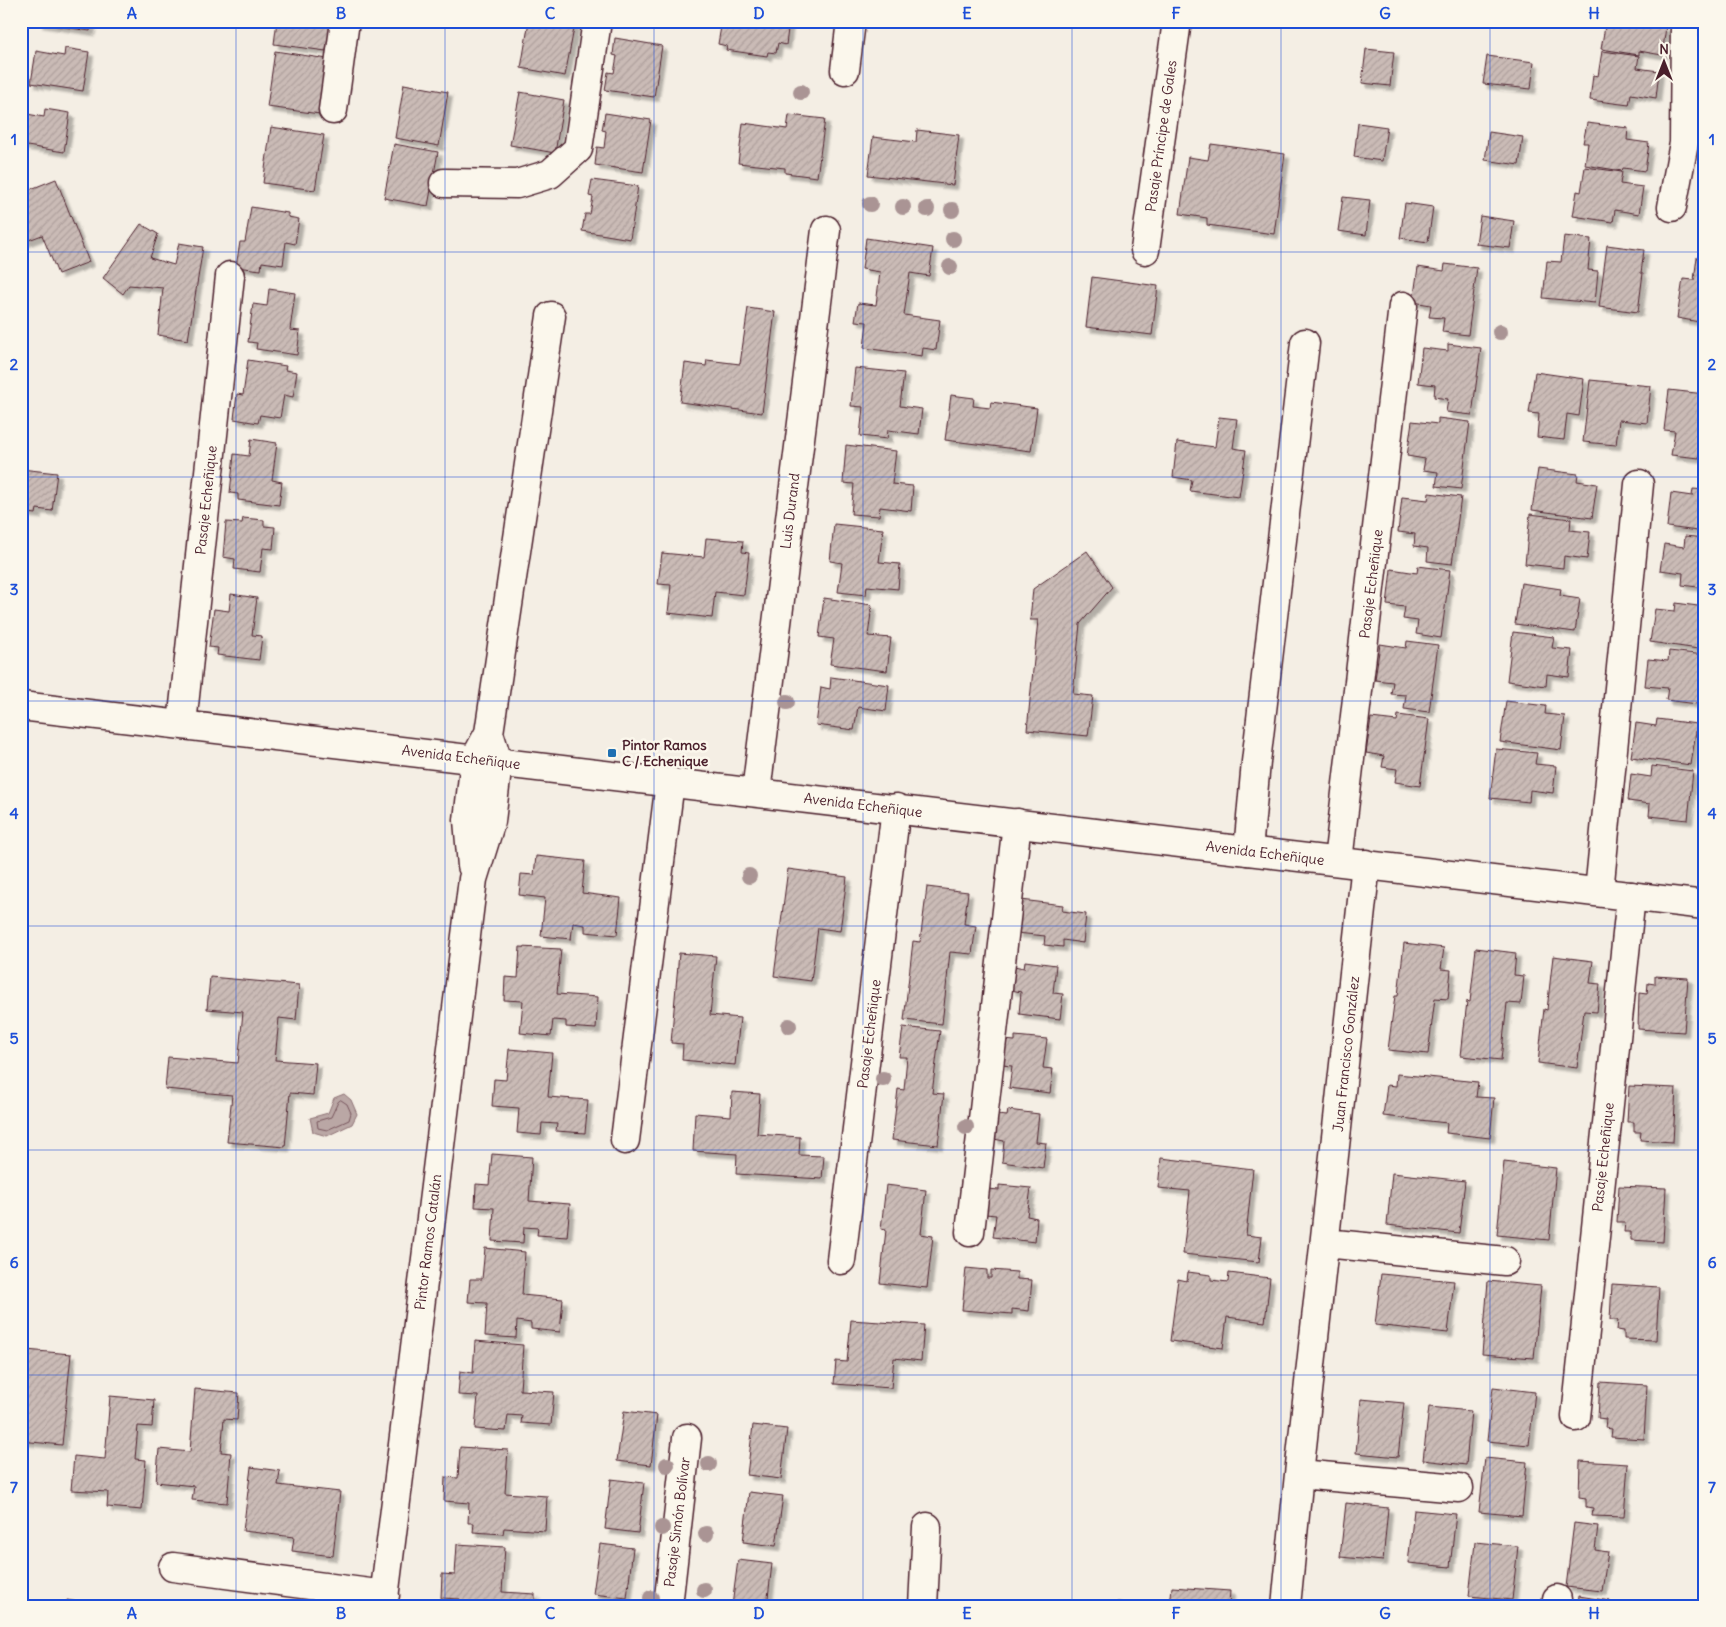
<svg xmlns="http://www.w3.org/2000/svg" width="1726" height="1627" viewBox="0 0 1726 1627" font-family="Delius,sans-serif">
  <defs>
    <pattern id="building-hatch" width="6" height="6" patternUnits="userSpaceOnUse" patternTransform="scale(1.25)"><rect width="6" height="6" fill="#cabbb6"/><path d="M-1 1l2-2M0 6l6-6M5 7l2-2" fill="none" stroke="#afa09d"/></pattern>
    <filter id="shadow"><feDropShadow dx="4.5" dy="4.5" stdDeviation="1" flood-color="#0004"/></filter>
  </defs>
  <rect width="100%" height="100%" fill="#f4eee4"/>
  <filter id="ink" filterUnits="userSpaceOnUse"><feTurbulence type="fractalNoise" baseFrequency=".02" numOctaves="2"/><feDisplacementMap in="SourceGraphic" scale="10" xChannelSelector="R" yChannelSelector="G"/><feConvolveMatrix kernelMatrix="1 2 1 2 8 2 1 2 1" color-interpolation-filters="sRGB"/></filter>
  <g filter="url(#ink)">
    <!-- water -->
    <path fill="#baa7a5" stroke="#8d7174" d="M344 1094 351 1100 357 1114 352 1124 327 1136 313 1132 310 1118 328 1113 334 1098Z"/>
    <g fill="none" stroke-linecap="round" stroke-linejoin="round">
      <!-- shore -->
      <path stroke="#77555c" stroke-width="1" d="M341 1100 347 1104 351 1113 349 1120 327 1130 318 1128 317 1121 331 1117 338 1102Z"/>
    </g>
    <!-- building -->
    <path fill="url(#building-hatch)" stroke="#4a1f2b" filter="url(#shadow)" d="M39 21H92L90 31 38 23Z
      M277 21H331L326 51 274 44Z
      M529 21H566L575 23 565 76 521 68Z
      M722 21H789L786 45 778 43 776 53 768 52 767 56 726 50 727 46 718 44Z
      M1601 21H1644L1643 24 1666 27 1662 55 1639 51V55L1601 49 1605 27H1600Z
      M615 38 662 46 654 97 605 90 608 72 614 73 617 56 613 55Z
      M65 48 89 52 83 91 31 83 36 51 64 56Z
      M1366 49 1394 52 1390 86 1362 83Z
      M275 51 328 59 320 114 267 107Z
      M1602 51 1639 56 1637 68 1659 71 1656 98 1631 94 1629 105 1590 100 1593 75 1598 76Z
      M1487 56 1534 62 1531 89 1483 84Z
      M404 84 448 92 439 146 395 138Z
      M520 92 564 100 555 153 510 145Z
      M45 109 70 113 64 152 21 145V113L44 117Z
      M605 113 651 120 643 172 595 165 597 147 604 148 606 131 602 130Z
      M789 115 825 119 817 177 785 173V168L738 163 743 123 787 129Z
      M1358 123 1387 127 1382 161 1354 157Z
      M1587 123 1628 128 1627 140 1649 143 1645 171 1623 168 1622 171 1585 165 1588 143H1583Z
      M271 127 324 135 315 190 263 183Z
      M917 130 959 135 953 185 868 175 873 137 916 142Z
      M1489 132 1523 137 1519 165 1485 160Z
      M394 144 438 152 428 206 384 198Z
      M1211 144 1285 154 1274 234 1207 225V218L1180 214 1188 157 1208 160Z
      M1585 167 1622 172 1620 184 1643 187 1639 214 1615 210 1613 222 1573 216 1577 191 1581 192Z
      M56 179 89 262 58 274 42 235 21 243V193Z
      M592 180 638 186 630 239 582 231 585 214H590L593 197 589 196Z
      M1343 197 1370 200 1366 235 1338 231Z
      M1405 203 1433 207 1428 242 1400 238Z
      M251 207 288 213V217L299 219 295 244 286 242 283 265 262 262 261 270 236 267 240 242H245Z
      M1480 216 1514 221 1510 248 1476 244Z
      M141 224 158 234 150 258 174 265 179 243 203 247 188 340 158 335 163 288 129 285 123 294 103 278Z
      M1564 236 1591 239 1588 270 1598 271 1595 303 1543 298 1547 261 1561 262Z
      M866 238 933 248 929 276 910 273 904 315 940 320 936 350 923 348 922 356 864 348 867 322 855 321 858 303 876 305 880 272 862 269Z
      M1607 245 1644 250 1641 273H1643L1638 312 1599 307Z
      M1697 257 1705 258V323L1677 318 1683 279 1694 280Z
      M1445 264 1477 268 1468 335 1442 332 1444 318 1429 317 1431 305 1413 302 1418 267 1444 271Z
      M1092 277 1158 286 1152 335 1086 327Z
      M269 289 295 293 290 330 300 331 297 355 256 349 257 343 248 342 253 304 267 306Z
      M748 308 775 312 762 413 680 402 685 363 706 366 707 360 740 364Z
      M1448 344 1481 348 1472 415 1446 412 1448 399 1434 397 1435 385 1418 383 1422 348 1448 351Z
      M248 360 286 366 285 370 297 372 293 397 284 395 280 418 260 415 258 423 234 419 237 394 243 395Z
      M855 368 904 373 900 406 922 409 919 434 888 430 887 439 860 436 863 407 851 406Z
      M1535 372 1584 379 1579 416 1567 414 1564 440 1537 437 1539 414 1529 413Z
      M1590 380 1651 386 1647 423 1619 420 1616 445 1583 442Z
      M1669 390 1705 394V432H1702L1699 458 1671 455 1675 431 1664 430Z
      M951 395 974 398 973 406 990 408 991 402 1037 408 1031 451 945 440Z
      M1219 417 1237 419 1233 448 1246 450 1239 497 1190 491 1192 480 1173 477 1177 442 1215 447Z
      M1438 418 1470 422 1461 489 1436 486 1438 472 1423 470 1425 459 1407 456 1412 421 1438 424Z
      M251 439 277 443 272 480 282 482 279 505 238 500V494L230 493 234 454 249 456Z
      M846 445 896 451 892 484 913 486 911 511 880 507 879 516 851 514 854 484 843 483Z
      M21 469 57 473 52 511 37 509 36 514 21 512Z
      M1538 469 1578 474 1577 481 1597 484 1592 518 1532 510Z
      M1693 489 1705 490V532L1667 527 1671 493 1692 496Z
      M1429 493 1461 497 1452 564 1427 561 1428 548 1414 546 1415 534 1398 532 1402 497 1428 500Z
      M1530 514 1571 519 1570 530 1590 532 1587 559 1564 556 1563 568 1525 564Z
      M243 518 264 520V526L275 527 273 549 263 548 260 572 234 569 235 559 223 557 226 522 242 523Z
      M834 524 883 529 879 562 900 564 898 589 867 586 866 595 838 592 842 563 830 561Z
      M1685 536 1705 538V588L1682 585 1683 573 1660 570 1664 544 1684 547Z
      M706 538 743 541 742 552 749 553 744 595 715 592 712 618 668 613 671 585 658 584 662 553 704 557Z
      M1087 551 1112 587 1080 624 1073 694 1093 696 1088 736 1027 730 1038 620H1030L1033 589Z
      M1418 566 1450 570 1441 638 1416 634 1418 621 1403 619 1405 607 1387 605 1391 569 1417 573Z
      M1521 583 1561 589 1560 596 1580 599 1575 632 1515 624Z
      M231 594 257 598 252 635 262 636 259 660 217 655 218 648 209 647 214 609 229 611Z
      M824 598 872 605 868 636 891 638 887 671 830 664 834 639 819 637Z
      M1676 603 1705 607V650L1650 642 1655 609 1675 611Z
      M1513 632 1554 637 1552 648 1572 650 1569 677 1547 674 1546 686 1507 681Z
      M1407 641 1438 645 1429 712 1404 709 1406 695 1391 694 1393 682 1375 680 1380 644 1406 648Z
      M1669 651 1705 655V705L1666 700 1668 688 1645 686 1648 659 1668 661Z
      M831 677 889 685 886 711 858 707 854 730 816 725 821 687 830 689Z
      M1506 701 1546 706 1545 714 1565 716 1561 750 1500 742Z
      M1398 715 1429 719 1420 786 1395 782 1397 769 1382 767 1384 756 1366 753 1371 718 1397 721Z
      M1657 719 1697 724 1691 765 1631 757 1636 723 1656 726Z
      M1496 749 1537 753 1535 764 1556 766 1553 793 1530 790 1529 802 1490 798Z
      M1652 766 1693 771 1688 820 1649 816 1650 804 1628 801 1631 774 1651 777Z
      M536 856 585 861 582 893 621 898 617 935 585 932V925L573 923 571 939 541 936 545 898 519 895 521 874 534 875Z
      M788 869 847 877 840 931 818 928 811 981 774 976Z
      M927 887 968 892 964 924 976 926 972 954 950 952 942 1024 904 1020 913 941 920 942Z
      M1021 900 1063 905 1062 911 1086 914 1083 943 1063 940V947L1044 945 1045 936 1017 933Z
      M1404 943 1444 948 1441 969 1451 970 1448 999 1435 998 1428 1054 1388 1050 1395 996H1398Z
      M520 947 561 949 557 994 598 997 596 1029 566 1027V1021L553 1020 551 1036 520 1033 523 1001 504 1000 505 977 518 978Z
      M1476 948 1516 953 1514 975 1524 976 1521 1004 1507 1003 1501 1060 1461 1056 1467 1001 1470 1002Z
      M679 953 716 956 710 1015 740 1018 735 1065 682 1060 683 1044 671 1043Z
      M1553 956 1593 961 1590 983 1600 984 1597 1012 1584 1011 1577 1068 1538 1063 1544 1009 1547 1010Z
      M1025 961 1056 965 1053 993 1063 994 1060 1019 1019 1014 1021 992 1011 990 1014 966 1024 968Z
      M1655 976 1688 978 1684 1032 1638 1029 1639 993 1647 994 1648 983 1655 984Z
      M210 977 299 985 296 1020 279 1018 275 1060 316 1063 313 1095 290 1093 285 1147 227 1142 232 1095 165 1089 168 1057 238 1063 243 1012 207 1009Z
      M903 1027 940 1031 932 1093 944 1094 938 1145 892 1140 898 1089 904 1090 907 1057H899Z
      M1015 1036 1047 1039 1043 1068 1053 1069 1050 1093 1009 1088 1012 1066 1001 1065 1004 1040 1015 1041Z
      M509 1049 552 1053 548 1097 588 1100 585 1133 556 1131 557 1124 542 1123 541 1135 517 1133 519 1108 492 1106 494 1079 506 1080Z
      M1397 1074 1478 1082 1476 1097 1494 1098 1490 1138 1446 1133 1447 1123 1383 1116 1387 1085 1396 1086Z
      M1629 1086 1676 1088 1673 1142 1640 1140 1641 1132H1634V1122H1627Z
      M732 1092 760 1094 757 1134 800 1137 799 1155 824 1156 822 1179 736 1174 737 1154 693 1151 695 1113 731 1116Z
      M1008 1110 1039 1114 1036 1142 1046 1143 1043 1168 1002 1162 1004 1141 994 1139 997 1115 1007 1116Z
      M492 1154 532 1157 529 1201 570 1204 567 1237 537 1235 538 1228 524 1227 523 1243 492 1241 494 1208 475 1207 476 1184 489 1185Z
      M1161 1158 1253 1169 1246 1235 1262 1237 1259 1262 1183 1254 1190 1191 1158 1188Z
      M1504 1162 1556 1168 1549 1240 1497 1235Z
      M1392 1173 1465 1181 1459 1233 1387 1225Z
      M886 1185 926 1190 921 1234 933 1236 927 1288 880 1283 886 1230 881 1229Z
      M999 1185 1031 1188 1027 1216 1037 1218 1035 1242 993 1237 996 1215 985 1214 988 1189 999 1190Z
      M1619 1186 1666 1188 1663 1242 1631 1240V1232H1624L1625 1222H1617Z
      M485 1248 525 1252 522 1295 563 1299 560 1332 531 1329V1323L517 1321 516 1338 485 1336 487 1303 468 1302 470 1279H482Z
      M966 1268 987 1270V1278H991V1270L1017 1272V1279L1032 1280 1029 1311 1012 1309V1314L962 1310Z
      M1188 1272 1211 1275V1280L1228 1282 1229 1273 1270 1278 1265 1322 1227 1317 1223 1348 1170 1341 1178 1279 1187 1281Z
      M1381 1274 1454 1281 1448 1333 1375 1325Z
      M1488 1281 1541 1286 1534 1358 1482 1354Z
      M1612 1284 1659 1287 1656 1340 1624 1339V1331L1617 1330 1618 1320H1610Z
      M851 1320 924 1325 921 1361 894 1358 891 1388 834 1384 836 1361 847 1362Z
      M475 1341 523 1345 520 1390 554 1392 551 1425 521 1423 522 1416 508 1415 506 1431 475 1429 478 1396 458 1395 460 1371 473 1373Z
      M26 1350 71 1354 62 1445 21 1441V1369H24Z
      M1600 1382 1647 1385 1644 1439 1611 1437 1612 1429 1605 1428 1606 1419 1598 1418Z
      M1493 1387 1535 1392 1529 1445 1487 1441Z
      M195 1389 239 1393 237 1420 224 1419 221 1452 231 1453 227 1503 192 1500 194 1486 156 1482 159 1449 190 1452Z
      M110 1396 154 1400 152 1427 138 1426 135 1459 146 1460 142 1510 107 1507 108 1492 71 1490 74 1456 105 1459Z
      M1361 1399 1404 1403 1398 1457 1356 1453Z
      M1429 1407 1471 1411 1466 1465 1423 1460Z
      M624 1411 657 1415 651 1465 617 1461Z
      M753 1425 787 1429 781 1479 747 1475Z
      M460 1447 508 1450 505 1493 547 1496 545 1531 504 1528 503 1534 473 1532 474 1523H468L469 1503 444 1501 445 1477 458 1478Z
      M1485 1458 1527 1462 1522 1516 1479 1512Z
      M1580 1461 1628 1464 1624 1517 1592 1516 1593 1508 1586 1507V1498L1579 1497Z
      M251 1467 280 1471 278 1485 340 1492 333 1556 292 1551 294 1537 243 1531Z
      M611 1479 644 1483 638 1533 605 1529Z
      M749 1492 783 1496 776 1546 743 1542Z
      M1346 1503 1388 1508 1383 1561 1340 1557Z
      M1414 1510 1456 1514 1450 1567 1408 1563Z
      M1574 1523 1598 1526 1595 1550 1608 1552 1602 1591 1566 1587Z
      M1475 1542 1518 1546 1512 1600 1469 1596Z
      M457 1544 505 1547 502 1592 535 1594V1606H459L460 1599 441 1598 442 1574 455 1575Z
      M600 1544 633 1548 627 1598 593 1594Z
      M738 1560 772 1564 767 1606H732Z
      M1172 1587 1230 1591 1229 1606H1170Z
      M1579 1596 1610 1601V1606H1578Z
      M67 1600 99 1606H66Z
      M1117 1602 1159 1606H1116Z"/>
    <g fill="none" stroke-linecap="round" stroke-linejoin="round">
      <!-- minor casing -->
      <g stroke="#4a1f2b" stroke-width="31">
        <path id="minor" d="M845 70 851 21
          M333 110 345 21
          M444 183 517 184 550 174 578 149 597 21
          M1672 207 1684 143 1685 21
          M1145 250 1177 21
          M182 724 230 276
          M756 792 826 230
          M1248 851 1256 762 1305 343
          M1338 861 1403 306
          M472 866 468 820 475 759 489 733 551 316
          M1599 892 1639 484
          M625 1140 670 782
          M970 1232 1017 823
          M1325 1243 1505 1261
          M841 1260 896 808
          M1576 1417 1631 896
          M1299 1474 1459 1488
          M173 1567 385 1595
          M383 1606 473 879 491 821 498 762 489 733
          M668 1606 687 1438
          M923 1606 927 1527
          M1286 1606 1299 1474 1366 864
          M1556 1606 1557 1599"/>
      </g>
      <!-- tertiary casing -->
      <g stroke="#4a1f2b" stroke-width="31">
        <path id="tertiary" d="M21 706 1705 905"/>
      </g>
      <!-- minor -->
      <use href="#minor" stroke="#fbf7ec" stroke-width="28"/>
      <!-- tertiary -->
      <use href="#tertiary" stroke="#fbf7ec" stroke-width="28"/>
    </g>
    <!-- trees -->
    <g fill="#aa9494">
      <circle cx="801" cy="92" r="8"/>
      <circle cx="870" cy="204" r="8"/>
      <circle cx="903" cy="207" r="8"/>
      <circle cx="927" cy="209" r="8"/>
      <circle cx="952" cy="210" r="8"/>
      <circle cx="953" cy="239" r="8"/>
      <circle cx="950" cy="267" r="8"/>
      <circle cx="1500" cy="332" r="8"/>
      <circle cx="787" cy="702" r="8"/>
      <circle cx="749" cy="876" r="8"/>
      <circle cx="789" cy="1026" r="8"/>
      <circle cx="883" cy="1079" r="8"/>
      <circle cx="966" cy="1127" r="8"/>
      <circle cx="709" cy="1464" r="8"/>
      <circle cx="667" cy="1465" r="8"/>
      <circle cx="662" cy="1528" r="8"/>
      <circle cx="706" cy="1534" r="8"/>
      <circle cx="704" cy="1590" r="8"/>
      <circle cx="651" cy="1598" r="8"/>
    </g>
  </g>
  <!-- grid -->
  <path fill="none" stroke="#1d4ed8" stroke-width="1" stroke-opacity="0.55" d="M236 21V1606M445 21V1606M654 21V1606M863 21V1606M1072 21V1606M1281 21V1606M1490 21V1606M21 252H1705M21 477H1705M21 701H1705M21 926H1705M21 1150H1705M21 1375H1705"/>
  <!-- markers -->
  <rect fill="#1f6fb2" stroke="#fbf7ec" stroke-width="2" x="607" y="748" width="10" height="10" rx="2.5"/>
  <g text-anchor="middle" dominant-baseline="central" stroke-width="5" stroke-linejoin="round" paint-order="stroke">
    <!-- street labels -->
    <g font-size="14" fill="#4a1f2b" stroke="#fbf7ec">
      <text transform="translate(1161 136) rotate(-82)">Pasaje Príncipe de Gales</text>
      <text transform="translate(206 500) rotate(-84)">Pasaje Echeñique</text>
      <text transform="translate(790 511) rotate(-83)">Luis Durand</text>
      <text transform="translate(1371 584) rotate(-83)">Pasaje Echeñique</text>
      <text transform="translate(461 757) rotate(7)">Avenida Echeñique</text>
      <text transform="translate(863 805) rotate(7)">Avenida Echeñique</text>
      <text transform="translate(1265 853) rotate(7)">Avenida Echeñique</text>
      <text transform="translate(869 1034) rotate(-83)">Pasaje Echeñique</text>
      <text transform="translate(1346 1054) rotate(-84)">Juan Francisco González</text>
      <text transform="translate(1603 1157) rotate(-84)">Pasaje Echeñique</text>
      <text transform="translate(428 1242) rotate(-83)">Pintor Ramos Catalán</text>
      <text transform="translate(677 1522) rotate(-83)">Pasaje Simón Bolívar</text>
    </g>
    <!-- poi labels -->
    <g font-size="14" font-weight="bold" fill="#4a1f2b" stroke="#fbf7ec" text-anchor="start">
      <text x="622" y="745">Pintor Ramos<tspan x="622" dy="16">C / Echenique</tspan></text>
    </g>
  </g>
  <!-- margin -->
  <rect width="1726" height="1627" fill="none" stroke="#fbf7ec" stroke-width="55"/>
  <!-- north arrow -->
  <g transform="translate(1664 62)" stroke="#fbf7ec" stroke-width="4" paint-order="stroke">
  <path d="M0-4L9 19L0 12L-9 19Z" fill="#4a1f2b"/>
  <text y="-8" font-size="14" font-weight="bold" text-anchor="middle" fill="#4a1f2b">N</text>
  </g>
  <rect x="28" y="28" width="1670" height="1572" fill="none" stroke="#1d4ed8" stroke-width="2"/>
  <g font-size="16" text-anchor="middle" font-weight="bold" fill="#1d4ed8">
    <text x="132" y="19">A</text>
    <text x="341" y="19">B</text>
    <text x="550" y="19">C</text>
    <text x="759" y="19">D</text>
    <text x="967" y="19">E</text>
    <text x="1176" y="19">F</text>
    <text x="1385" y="19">G</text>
    <text x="1594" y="19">H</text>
    <text x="14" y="145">1</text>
    <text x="1712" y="145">1</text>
    <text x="14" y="370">2</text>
    <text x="1712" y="370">2</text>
    <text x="14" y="595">3</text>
    <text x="1712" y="595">3</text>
    <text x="14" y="819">4</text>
    <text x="1712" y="819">4</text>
    <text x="14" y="1044">5</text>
    <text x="1712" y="1044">5</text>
    <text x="14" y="1268">6</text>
    <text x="1712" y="1268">6</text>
    <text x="14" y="1493">7</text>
    <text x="1712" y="1493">7</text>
    <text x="132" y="1619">A</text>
    <text x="341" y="1619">B</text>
    <text x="550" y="1619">C</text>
    <text x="759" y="1619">D</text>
    <text x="967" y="1619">E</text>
    <text x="1176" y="1619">F</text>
    <text x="1385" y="1619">G</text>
    <text x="1594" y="1619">H</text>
  </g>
</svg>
